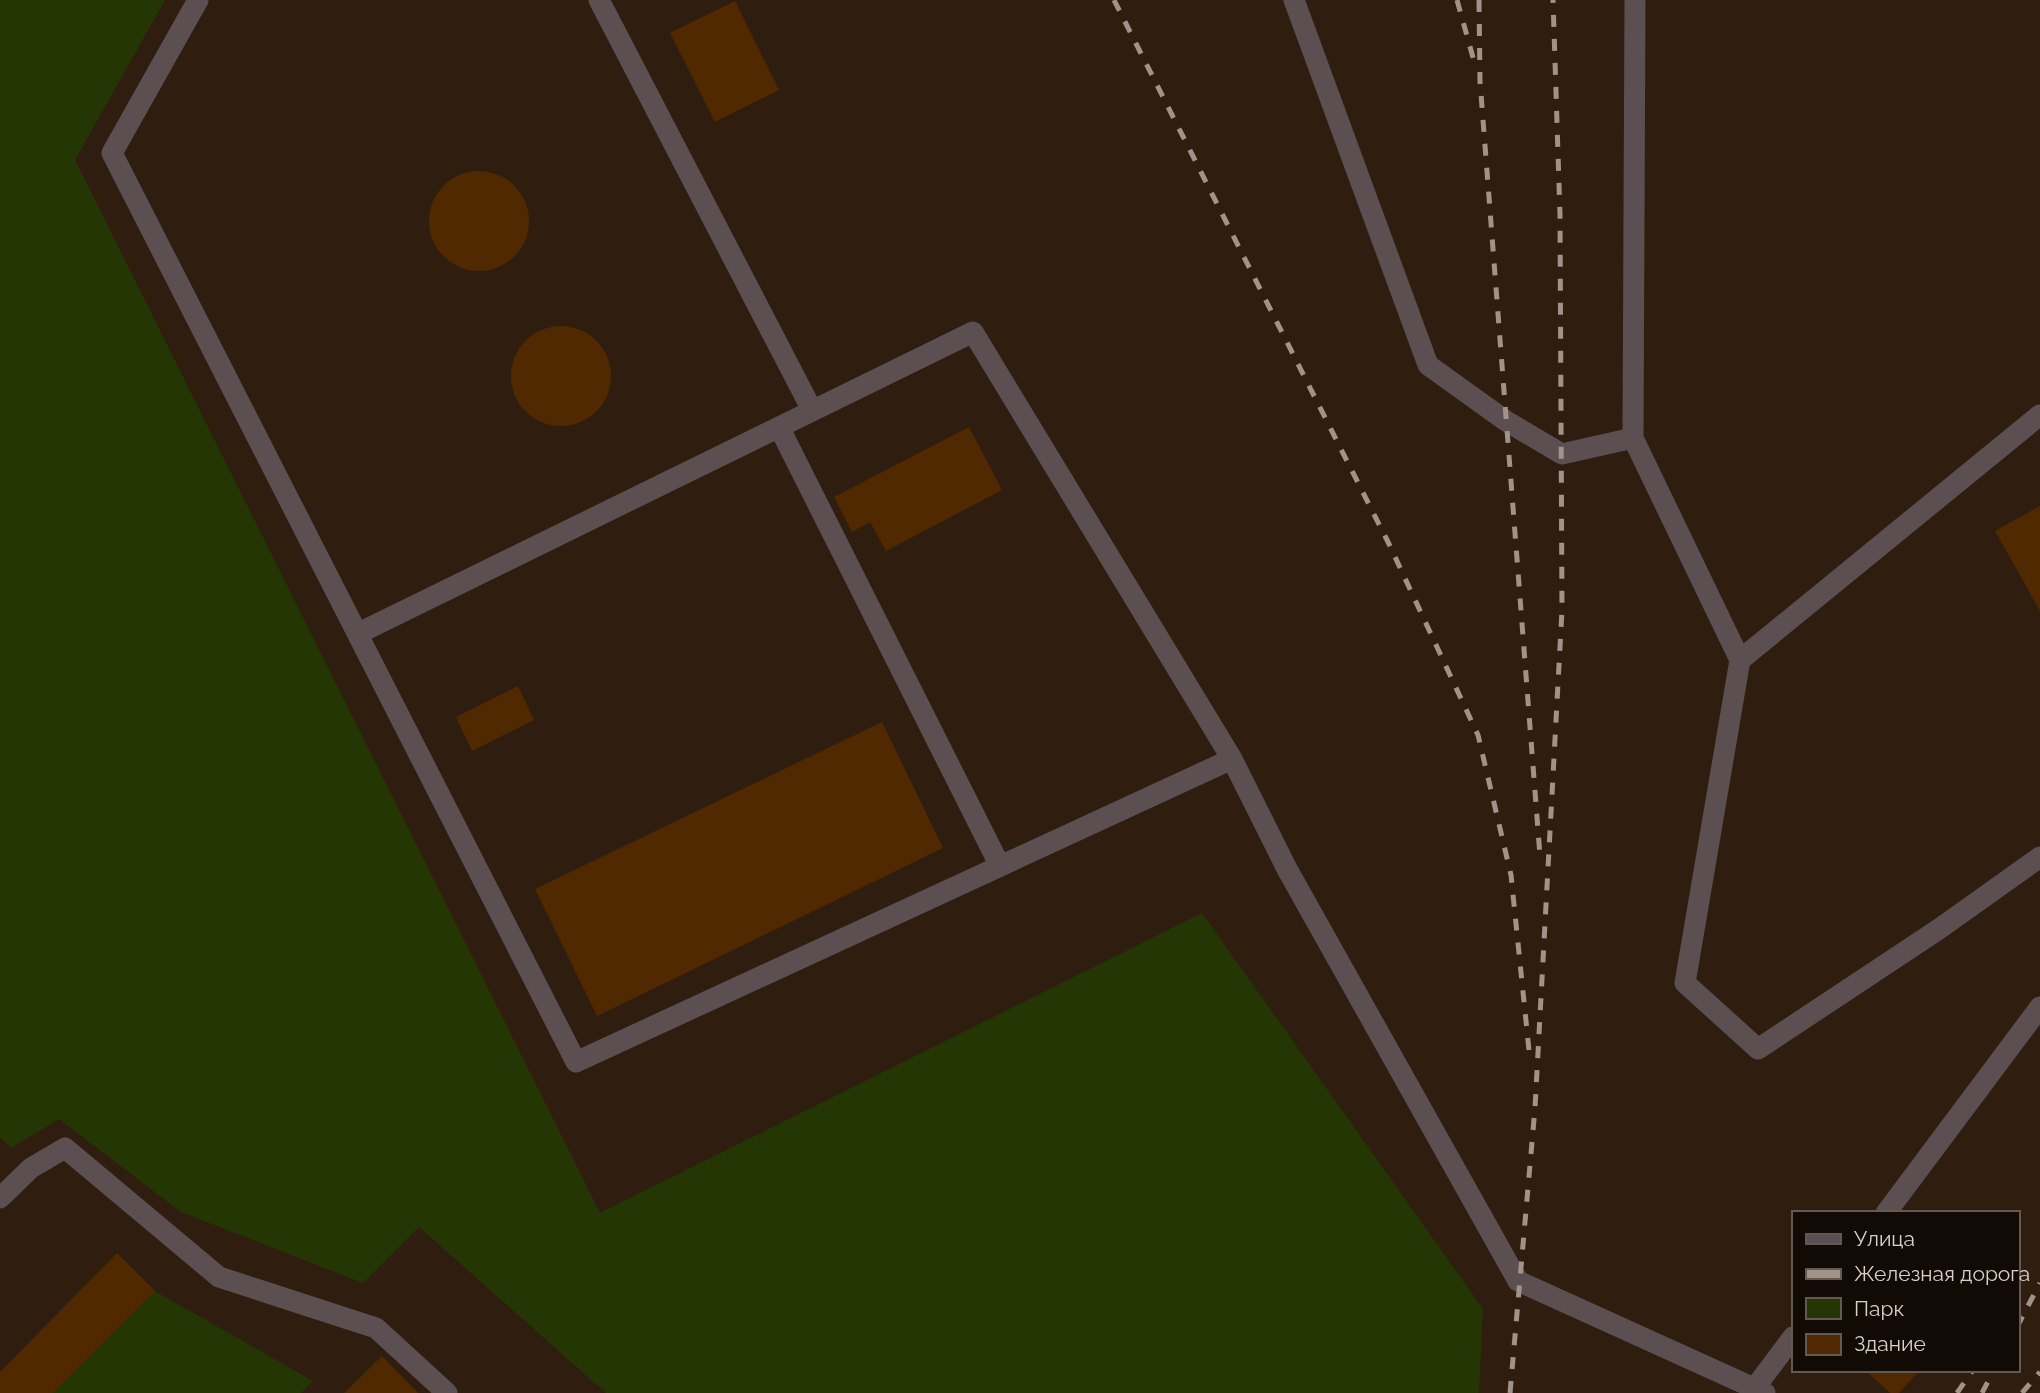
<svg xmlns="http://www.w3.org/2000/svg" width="2040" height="1393" viewBox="0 0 2040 1393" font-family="Raleway,sans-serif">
  <rect width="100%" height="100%" fill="#2f1e0f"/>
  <!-- green -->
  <path fill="#243604" d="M0 0H165L75 160 600 1213 1202 913 1483 1309 1479 1393H606L419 1227 363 1283 181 1212 59 1119 11 1148 0 1137Z
    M155 1291 313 1381 301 1393H53Z"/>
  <!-- building -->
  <path fill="#512900" d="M735 1 779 90 715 122 670 33Z
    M429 221a50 50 0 1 1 100 0a50 50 0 1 1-100 0Z
    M511 376a50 50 0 1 1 100 0a50 50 0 1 1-100 0Z
    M969 427 1002 490 886 551 870 522 852 532 834 497Z
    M2040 506V611L1995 531Z
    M518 686 534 720 472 751 456 717Z
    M882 722 943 848 597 1016 535 889Z
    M117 1253 155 1291 53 1393H0V1372Z
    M382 1356 418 1393H344Z
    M1865 1370H1920L1899 1393H1890Z"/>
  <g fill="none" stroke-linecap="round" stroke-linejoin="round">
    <!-- minor -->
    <path stroke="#5c4f52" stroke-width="21" d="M198 0 112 153 576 1062 1232 759
      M599 0 812 410
      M1294 0 1428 365 1506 421 1562 454 1633 438
      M1635 0 1633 438 1740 660
      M2040 415 1740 660 1685 983 1758 1049 1939 929 2040 857
      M779 427 1000 866
      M359 633 973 332 1232 759 1287 869 1518 1281 1765 1393
      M0 1198 31 1168 65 1148 219 1277 376 1328 447 1393
      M1886 1213 2040 1007
      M1751 1393 1793 1337"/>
    <!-- rail -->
    <path stroke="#a19388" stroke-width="5" stroke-dasharray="12 12" stroke-linecap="butt" d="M1114 0 1389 544 1478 735 1511 875 1530 1060
      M1457 0 1474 61
      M1479 0 1480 81 1540 856
      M2017 1327 2040 1283
      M1510 1393 1535 1108 1562 610 1560 215 1553 0
      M1957 1393 1973 1370
      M1982 1393 1994 1370
      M2022 1393 2040 1372"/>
  </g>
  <!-- legend -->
  <rect x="1792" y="1211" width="228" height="161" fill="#110a05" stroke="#625952" stroke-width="2"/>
  <rect x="1806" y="1234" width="35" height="10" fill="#5c4f52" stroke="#625952" stroke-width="2"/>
  <text x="1854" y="1246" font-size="21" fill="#dbcfc6">Улица</text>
  <rect x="1806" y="1269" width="35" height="10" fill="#a19388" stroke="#625952" stroke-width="2"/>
  <text x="1854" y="1281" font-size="21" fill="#dbcfc6">Железная дорога</text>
  <rect x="1806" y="1298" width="35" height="21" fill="#243604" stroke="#625952" stroke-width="2"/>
  <text x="1854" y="1316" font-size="21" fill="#dbcfc6">Парк</text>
  <rect x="1806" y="1334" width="35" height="21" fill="#512900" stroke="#625952" stroke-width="2"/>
  <text x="1854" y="1351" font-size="21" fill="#dbcfc6">Здание</text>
</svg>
